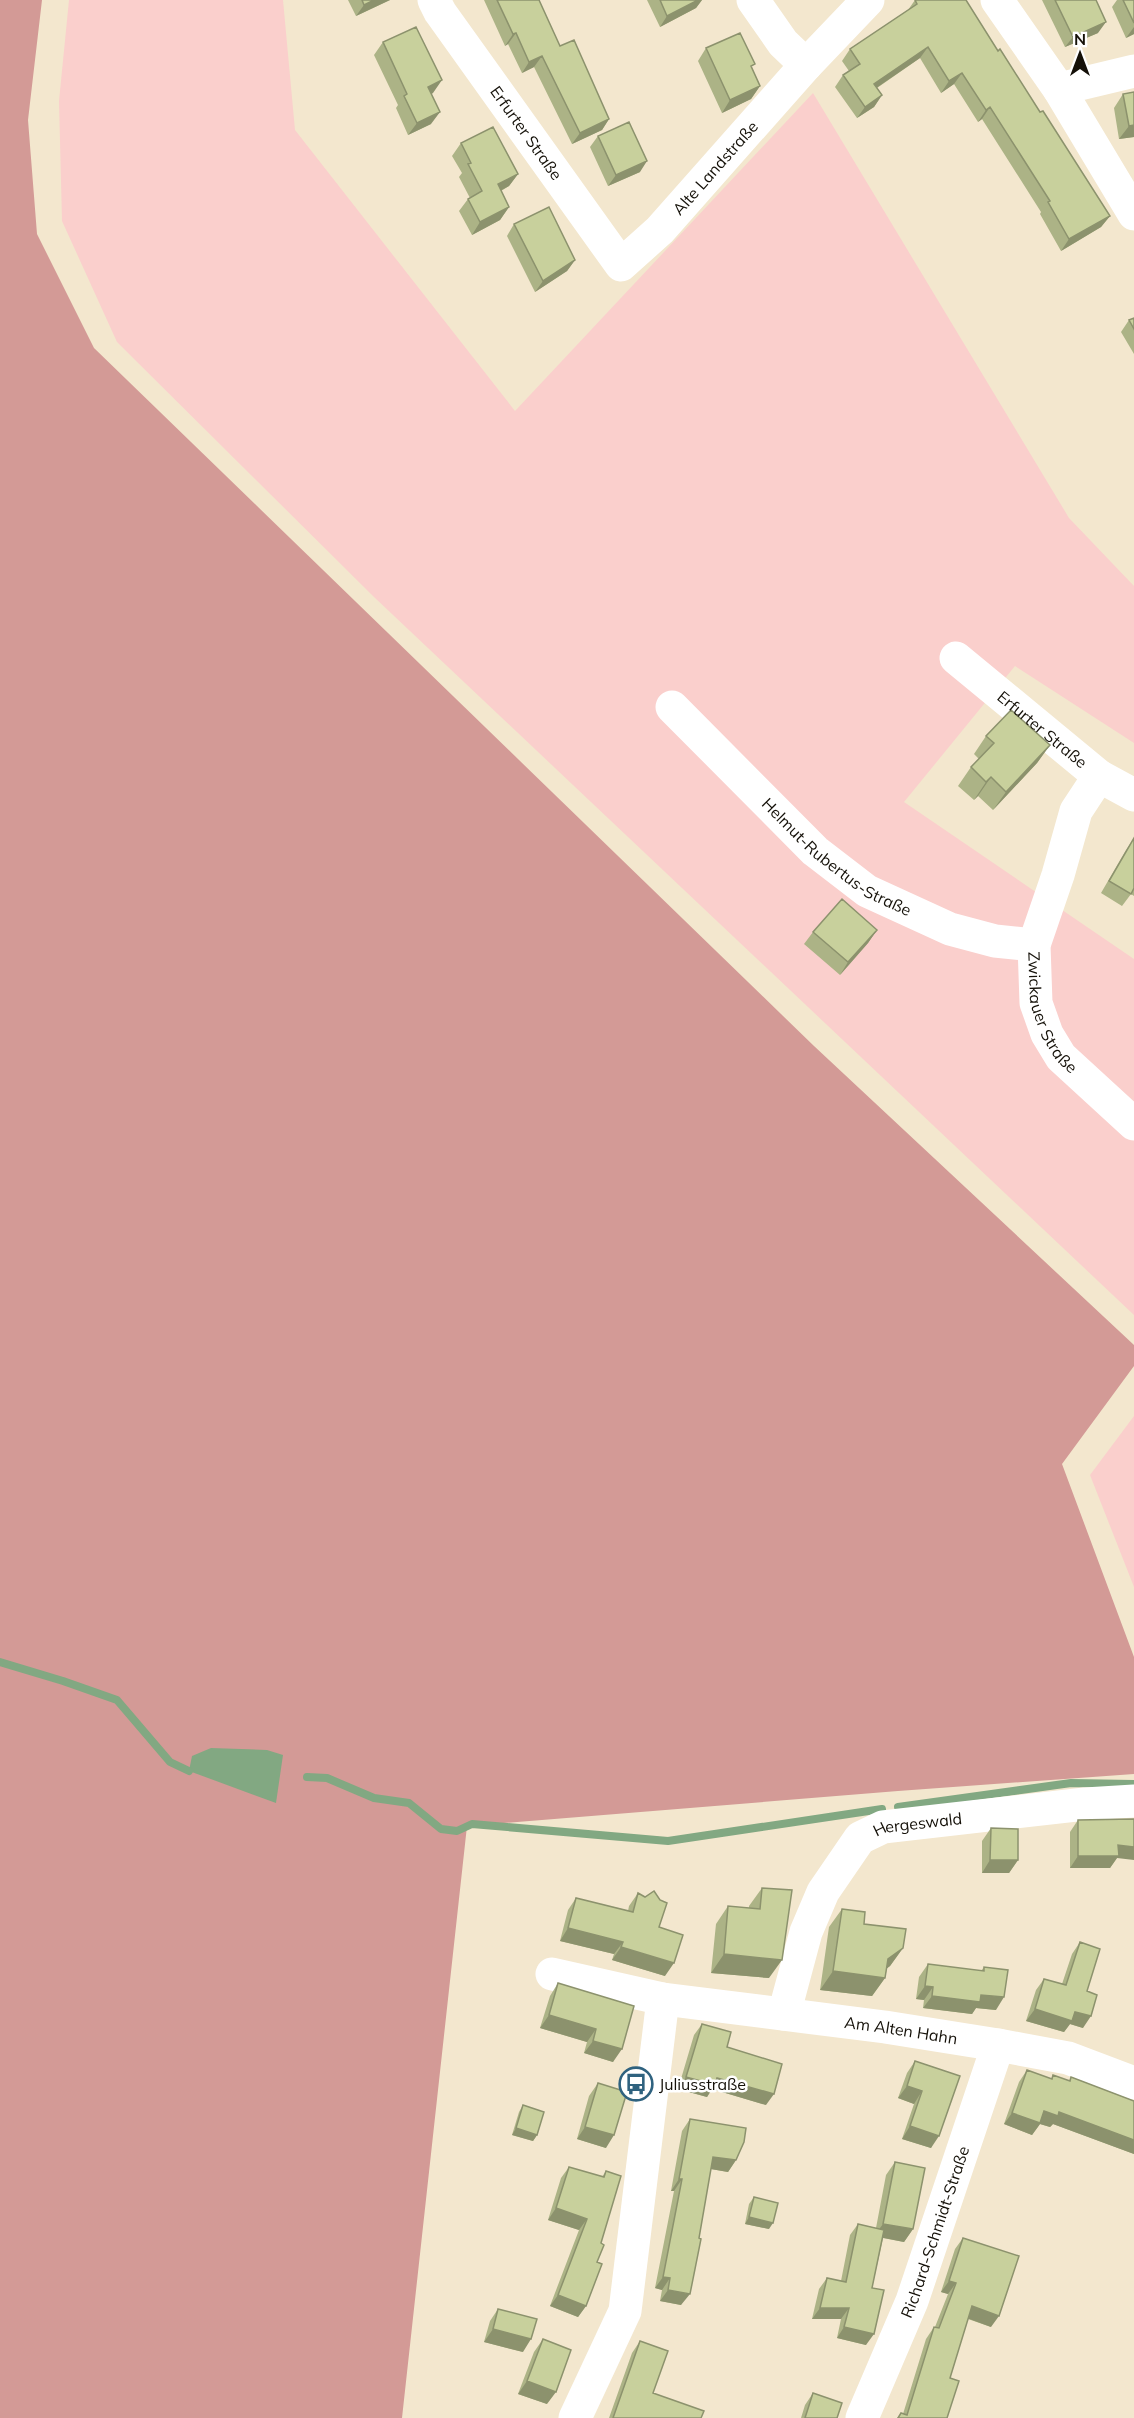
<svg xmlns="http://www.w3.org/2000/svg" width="1134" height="2418" viewBox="0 0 1134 2418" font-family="Mulish,sans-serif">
  <rect width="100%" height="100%" fill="#f3e7ce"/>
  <!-- green -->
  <path fill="#facfcc" d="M69 0H283L295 130 515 411 813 93 1069 518 1134 586V743L1015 666 904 802 1134 959V1315L374 597 117 342 62 221 59 101Z
    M1134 1416V1587L1090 1475Z"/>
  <!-- forest -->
  <path fill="#d39a96" d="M0 0H42L28 120 37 234 94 348 814 1046 1134 1345V1366L1062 1464 1134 1657V1774L898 1791 467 1826 402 2418H0Z"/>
  <!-- water -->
  <path fill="#82a882" d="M211 1748 267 1750 283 1755 276 1803 189 1771 192 1756Z"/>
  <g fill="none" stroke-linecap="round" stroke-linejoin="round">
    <!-- stream -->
    <path stroke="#82a882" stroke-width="8" d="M0 1662 63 1681 117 1700 170 1762 189 1771
      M307 1777 327 1778 374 1798 409 1803 441 1829 457 1831 472 1824 668 1841 882 1809
      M898 1807 1071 1783 1134 1784"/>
    <!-- minor -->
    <g stroke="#fff" stroke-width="33">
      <path id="s1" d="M434 0 440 12 621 265 660 230 806 65 868 0"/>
      <path d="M753 0 783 43 806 65"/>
      <path d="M997 0 1059 89 1134 214"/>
      <path d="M1059 89 1134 71"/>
      <path id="s2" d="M956 658 1099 776 1134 795"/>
      <path id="s3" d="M672 707 815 851 867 891 950 929 995 941 1034 945"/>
      <path id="s4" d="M1099 776 1076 811 1058 875 1034 945 1036 1003 1047 1034 1061 1057 1134 1124"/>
      <path d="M552 1974 663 1999 625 2311 575 2418"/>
      <path id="s5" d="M663 1999 885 2027 998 2045 1068 2058 1134 2083"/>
      <path id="s6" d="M784 2014 806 1932 823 1892 860 1838 883 1827 1085 1804 1134 1801"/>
      <path id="s7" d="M862 2418 912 2301 998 2045"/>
    </g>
  </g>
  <!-- wall -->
  <path fill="#acb386" d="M348 0H390L356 16Z
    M484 0H539L560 46 609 119 602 130 572 144 534 67 522 73 508 44 505 46Z
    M647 0H702L696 8 660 27Z
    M915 0 998 51 1040 112 1110 216 1101 227 1061 251 1040 214 1041 212 982 119 978 122 954 84 941 93 920 58 877 88 882 95 874 107 857 118 835 87 843 75 849 71 842 61 850 49 908 10Z
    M1042 0H1096L1098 33 1065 47Z
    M1117 0H1134V34L1126 38 1112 7Z
    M383 42 433 93 431 94V124L408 135 396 108 398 105 374 55Z
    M706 48 760 86 751 99 722 113 698 61Z
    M1123 94 1134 137 1119 139 1114 108Z
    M598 136 640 172 608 186 590 147Z
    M461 143 518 174 509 186 501 191 509 207 500 220 472 235 459 211 468 199 470 198 459 177 462 173 452 156Z
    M514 224 575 260 567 271 535 292 507 236Z
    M1134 318V354L1121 332 1129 320Z
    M986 736 1050 745 1037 763 993 810 978 796 974 800 958 786 971 767 979 759 974 754Z
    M1134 838V896L1131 894 1122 906 1101 893 1126 850Z
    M877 930 868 943 840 975 804 944 813 932Z
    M1078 1820 1117 1858 1110 1868H1070V1832Z
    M991 1828 1018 1860 1009 1873H982V1841Z
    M762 1888 769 1978 711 1973 716 1924 728 1906 749 1908V1906Z
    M638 1893 659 1927 665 1976 612 1960 614 1954 560 1941 568 1910 576 1898 628 1911 629 1906Z
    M842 1909 864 1924 903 1948 890 1966 887 1968 885 1978 872 1996 820 1990 829 1927Z
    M1080 1942 1087 1991 1083 2028 1070 2024 1064 2032 1026 2021 1036 1990 1044 1979 1062 1984 1072 1954Z
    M928 1964 981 1971 984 1967 996 2010 976 2008 972 2014 923 2008 924 2000 916 1999 919 1977Z
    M558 1983 634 2006 613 2062 584 2053 587 2042 540 2028 550 1996Z
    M702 2024 727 2047 766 2105 712 2089 707 2097 678 2089 694 2035Z
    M915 2061 960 2076 931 2148 902 2139 914 2104 898 2098 907 2073Z
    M1027 2070 1051 2079 1053 2075 1069 2081 1071 2077 1134 2101V2154L1053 2124 1050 2127 1040 2124 1032 2135 1004 2124 1019 2082Z
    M598 2083 606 2148 577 2139 589 2096Z
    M523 2105 537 2135 533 2141 512 2135 519 2112Z
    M690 2119 736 2160 728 2172 711 2169 699 2238 681 2305 660 2301 662 2290 655 2288 674 2191H671L682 2131Z
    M895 2162 913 2229 904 2242 883 2238 872 2288 866 2345 837 2338 841 2319H812L819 2289 827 2278 841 2281 850 2235 858 2224 876 2228 886 2175Z
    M569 2167 602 2177 606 2171 601 2243 586 2306 578 2317 550 2306 579 2230 548 2220 561 2178Z
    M754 2197 769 2229 745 2224 749 2204Z
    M963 2238 991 2327 968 2319 950 2378 947 2418H897L901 2413 903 2414 926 2339 934 2327H935L948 2294 941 2292 955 2249Z
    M498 2309 523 2352 484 2342 490 2321Z
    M543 2339 547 2404 518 2394 534 2352Z
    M640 2341 653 2393 701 2418H609L632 2353Z
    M813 2393 837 2418H801L805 2405Z"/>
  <!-- shaded-wall -->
  <path fill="#8c926d" d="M374 0H390L356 16 364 5Z
    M698 0H702L696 8 660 27 667 16Z
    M1106 22 1098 33 1065 47 1073 37Z
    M1134 27V34L1126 38Z
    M516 33 508 44 505 46 513 34Z
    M928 47 920 58 866 95 874 84Z
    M542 56 534 67 522 73 529 62Z
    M962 73 954 84 941 93 949 81Z
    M442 80 433 93 419 100 428 87Z
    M760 86 751 99 722 113 730 100Z
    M882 95 874 107 857 118 865 107Z
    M990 107 982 119 978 122 986 110Z
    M440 112 431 124 408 135 417 123Z
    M609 119 602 130 572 144 580 133Z
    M1134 125V137L1119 139 1129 126Z
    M647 161 640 172 608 186 616 175Z
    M518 174 509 186 489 197 498 184Z
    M509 207 500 220 472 235 480 222Z
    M1110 216 1101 227 1061 251 1069 239Z
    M575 260 567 271 535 292 543 281Z
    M1050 745 1037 763 993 810 1006 792Z
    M991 777 978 796 974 800 986 782Z
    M877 930 868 943 840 975 848 962Z
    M1118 1845 1134 1847V1860L1117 1858 1110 1868H1070L1078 1856Z
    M990 1860H1018L1009 1873H982Z
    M568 1928 623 1942 614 1954 560 1941Z
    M621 1947 674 1963 665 1976 612 1960Z
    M903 1948 890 1966 876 1977 885 1978 872 1996 820 1990 833 1971 888 1959Z
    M724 1954 782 1960 769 1978 711 1973Z
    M925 1986 933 1987 924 2000 916 1999Z
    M981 1995 1004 1997 996 2010 976 2008 972 2014 923 2008 932 1996Z
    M1035 2009 1075 2012 1091 2016 1083 2028 1070 2024 1064 2032 1026 2021Z
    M549 2015 596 2029 587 2042 540 2028Z
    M593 2041 622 2049 613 2062 584 2053Z
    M686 2077 717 2078 774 2094 766 2105 712 2089 707 2097 678 2089Z
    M907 2086 922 2091 914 2104 898 2098Z
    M1044 2111 1059 2112 1134 2140V2154L1053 2124 1050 2127 1040 2124 1032 2135 1004 2124 1012 2113Z
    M910 2126 939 2136 931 2148 902 2139Z
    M585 2127 614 2135 606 2148 577 2139Z
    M516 2128 537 2135 533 2141 512 2135Z
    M713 2157 736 2160 728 2172 705 2168Z
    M679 2179H682L674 2191H671Z
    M556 2208 587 2219 579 2230 548 2220Z
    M749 2217 773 2223 769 2229 745 2224Z
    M883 2224 913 2229 904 2242 874 2236Z
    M663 2277 670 2278 662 2290 655 2288Z
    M949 2281 956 2283 948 2294 941 2292Z
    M668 2290 690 2294 681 2305 660 2301Z
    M558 2295 586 2306 578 2317 550 2306Z
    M972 2306 999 2316 991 2327 964 2317Z
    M820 2308H849L841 2319H812Z
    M844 2327 874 2334 866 2345 837 2338Z
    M493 2329 531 2339 523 2352 484 2342Z
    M527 2381 556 2392 547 2404 518 2394Z"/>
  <!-- building -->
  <path fill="#c8d09c" stroke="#8c926d" stroke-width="1.5" d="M362 0H374L364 5Z
    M497 0H539L560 46 574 40 609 119 580 133 542 56 529 62 516 33 513 34Z
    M660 0H698L667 16Z
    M915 0H966L998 51 1000 49 1040 112 1043 111 1110 216 1069 239 1048 202 1050 201 990 107 986 110 962 73 949 81 928 47 874 84 882 95 865 107 843 75 860 64 850 49 917 4Z
    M1055 0H1096L1106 22 1073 37Z
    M1123 0H1134V23Z
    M416 27 442 80 428 87 440 112 417 123 404 96 407 94 383 42Z
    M740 33 755 64 751 66 760 86 730 100 706 48Z
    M1134 92V125L1129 126 1123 94Z
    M629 122 647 161 616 175 598 136Z
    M493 127 518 174 498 184 509 207 480 222 468 199 482 191 468 164 471 163 461 143Z
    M549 207 575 260 543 281 514 224Z
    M1134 318V329L1129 320Z
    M1011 710 1050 745 1006 792 991 777 986 782 971 767 994 743 986 736Z
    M1134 838V888L1131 894 1109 881Z
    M842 899 877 930 848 962 813 932Z
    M1134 1819V1847L1118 1845 1119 1856H1078V1820Z
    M991 1828 1018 1829V1860H990Z
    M762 1888 792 1890 782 1960 724 1954 728 1906 760 1909Z
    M654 1891 660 1900 667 1903 659 1927 683 1935 674 1963 621 1947 623 1942 568 1928 576 1898 633 1912 638 1893 645 1897Z
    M842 1909 865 1912 864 1924 906 1929 903 1948 888 1959 885 1978 833 1971Z
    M1080 1942 1100 1949 1087 1991 1097 1995 1091 2016 1075 2012 1072 2021 1035 2009 1044 1979 1066 1985Z
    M928 1964 984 1971V1967L1008 1970 1004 1997 981 1995 980 2002 932 1996 933 1987 925 1986Z
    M558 1983 634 2006 622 2049 593 2041 596 2029 549 2015Z
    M702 2024 731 2032 727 2047 782 2064 774 2094 717 2078 715 2085 686 2077Z
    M915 2061 960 2076 939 2136 910 2126 922 2091 907 2086Z
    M1027 2070 1052 2079 1053 2075 1070 2081 1071 2077 1134 2101V2140L1059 2112 1058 2116 1044 2111 1040 2123 1012 2113Z
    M598 2083 627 2092 614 2135 585 2127Z
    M523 2105 544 2112 537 2135 516 2128Z
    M690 2119 746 2128 744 2142 736 2160 713 2157 699 2238 701 2239 690 2294 668 2290 670 2278 663 2277 682 2179H679Z
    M895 2162 925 2168 913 2229 883 2224Z
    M569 2167 604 2177 606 2171 621 2176 601 2243 604 2245 597 2262 602 2264 586 2306 558 2295 587 2219 556 2208Z
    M754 2197 778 2203 773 2223 749 2217Z
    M858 2224 884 2230 872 2288 884 2290 874 2334 844 2327 849 2308H820L827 2278 846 2282Z
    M963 2238 1019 2256 999 2316 972 2306 950 2378 959 2381 947 2418H898L901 2413 907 2415 934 2327 939 2328 956 2283 949 2281Z
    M498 2309 537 2319 531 2339 493 2329Z
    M543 2339 571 2350 556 2392 527 2381Z
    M640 2341 668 2351 653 2393 704 2411 701 2418H613Z
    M813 2393 842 2403 837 2418H805Z"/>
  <!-- icons -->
  <defs>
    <g id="bus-ring" transform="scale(1.725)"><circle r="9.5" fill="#fff" stroke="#2f627f" stroke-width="1.5"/><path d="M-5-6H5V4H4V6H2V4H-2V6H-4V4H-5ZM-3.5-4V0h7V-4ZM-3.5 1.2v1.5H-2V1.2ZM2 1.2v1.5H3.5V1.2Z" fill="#2f627f"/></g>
  </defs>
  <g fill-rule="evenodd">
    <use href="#bus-ring" x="636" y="2084"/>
  </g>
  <g text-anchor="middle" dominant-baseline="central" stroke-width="5" stroke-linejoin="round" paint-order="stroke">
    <!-- street labels -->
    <g font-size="16" fill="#141008" stroke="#fff">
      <text stroke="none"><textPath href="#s1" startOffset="162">Erfurter Straße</textPath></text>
      <text stroke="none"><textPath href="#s1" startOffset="460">Alte Landstraße</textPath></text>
      <text stroke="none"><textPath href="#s2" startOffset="112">Erfurter Straße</textPath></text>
      <text stroke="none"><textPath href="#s3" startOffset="224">Helmut-Rubertus-Straße</textPath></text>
      <text stroke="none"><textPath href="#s4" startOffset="254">Zwickauer Straße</textPath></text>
      <text stroke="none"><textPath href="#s6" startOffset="254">Hergeswald</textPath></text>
      <text stroke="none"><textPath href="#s5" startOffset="240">Am Alten Hahn</textPath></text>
      <text stroke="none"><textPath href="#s7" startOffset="200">Richard-Schmidt-Straße</textPath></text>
    </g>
    <!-- poi labels -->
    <g font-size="16" fill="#141008" stroke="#fff" text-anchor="start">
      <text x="659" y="2084">Juliusstraße</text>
    </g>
  </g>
  <!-- north arrow -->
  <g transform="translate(1080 54)" stroke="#ffffff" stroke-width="4.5" paint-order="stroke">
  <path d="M0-4.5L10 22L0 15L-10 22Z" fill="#141008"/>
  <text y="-9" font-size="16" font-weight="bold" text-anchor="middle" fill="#141008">N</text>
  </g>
</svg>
